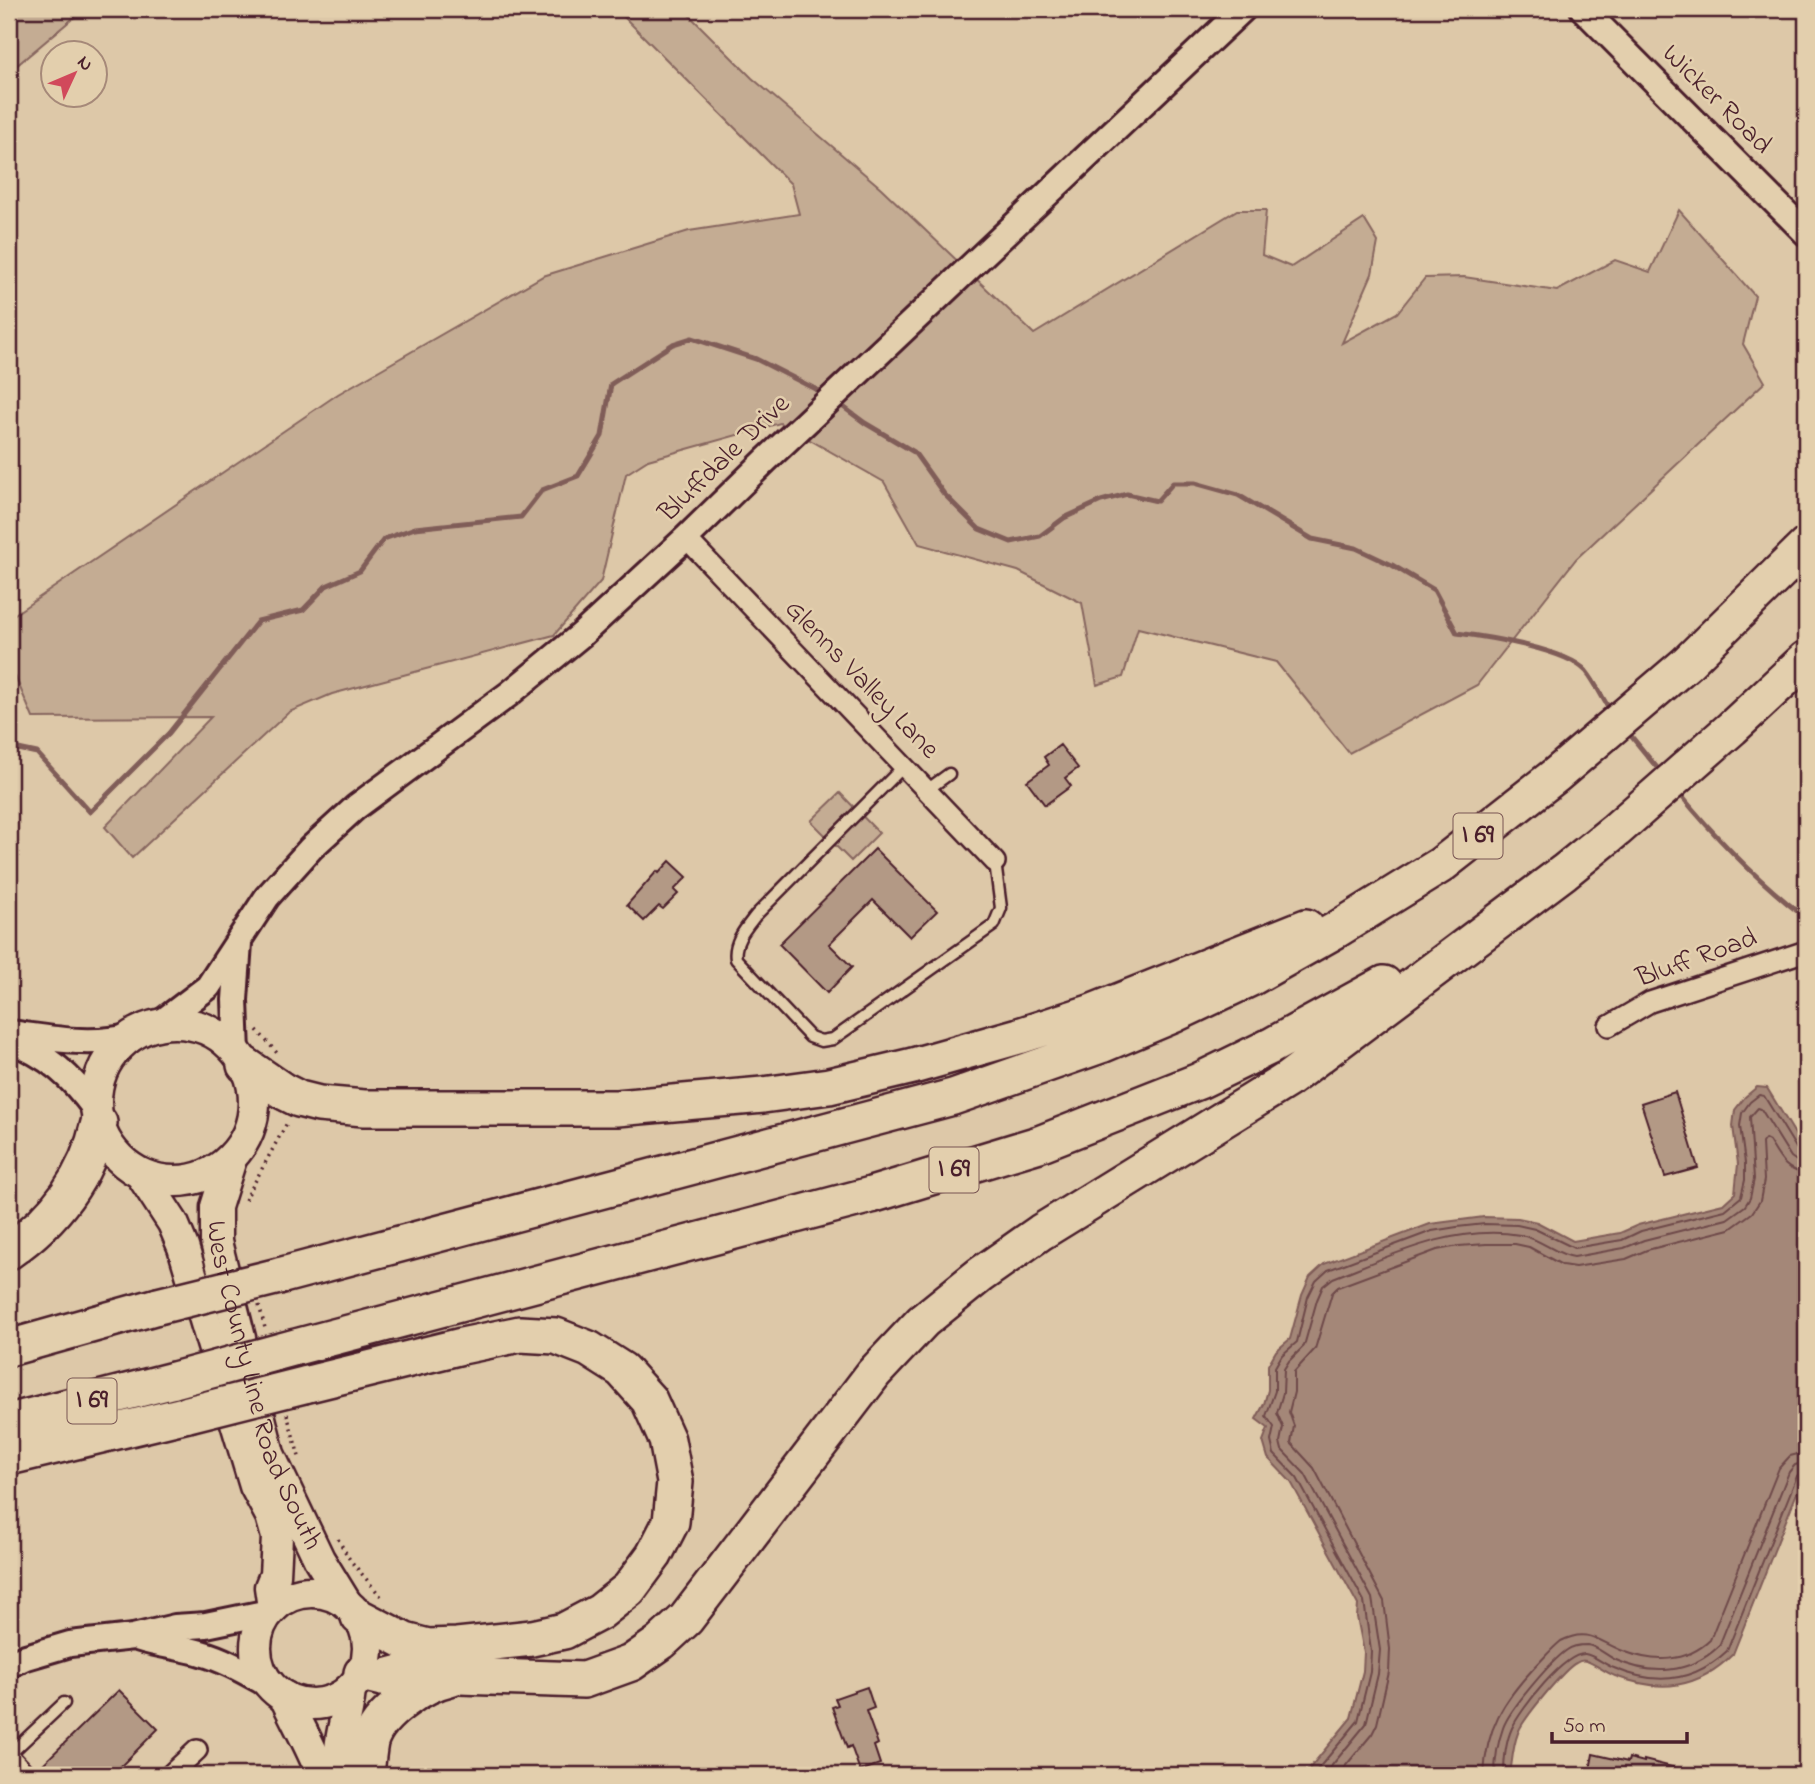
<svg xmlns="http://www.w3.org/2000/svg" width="1815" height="1784" viewBox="0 0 1815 1784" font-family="'Indie Flower',sans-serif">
  <rect width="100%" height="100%" fill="#ddc8a8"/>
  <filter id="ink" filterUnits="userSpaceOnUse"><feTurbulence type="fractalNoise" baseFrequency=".0143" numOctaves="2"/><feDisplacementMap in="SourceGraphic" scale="14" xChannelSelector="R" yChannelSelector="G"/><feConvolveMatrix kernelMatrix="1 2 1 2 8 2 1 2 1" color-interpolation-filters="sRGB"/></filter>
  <g filter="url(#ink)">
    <!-- green -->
    <path fill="#c4ac93" stroke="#87665f" stroke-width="2" d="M9 9H84L9 72Z
      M616 9H683L752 78 881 188 1034 334 1237 210H1266L1262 255 1291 267 1364 219 1378 242 1372 274 1342 343 1397 313 1425 278 1464 277 1557 291 1615 260 1650 272 1679 210 1755 296 1743 344 1765 382 1576 559 1477 685 1349 753 1276 662 1138 628 1123 677 1097 685 1082 603 1018 571 919 544 884 482 780 423 648 460 626 474 601 581 554 635 332 694 289 712 132 858 105 827 211 717 33 718 9 662V618L338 394 543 276 689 231 799 214 791 184Z
      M840 793 879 833 851 861 811 821Z"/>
    <!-- water -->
    <path fill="#a48778" stroke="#805d59" stroke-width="2" d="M1757 1087 1767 1088 1806 1152V1470L1733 1654C1698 1689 1661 1693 1615 1676 1606 1673 1594 1663 1586 1661 1583 1660 1579 1661 1576 1663 1565 1668 1522 1720 1518 1733 1513 1745 1512 1762 1510 1775H1304L1351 1718 1363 1671 1364 1652 1357 1617 1358 1605 1291 1482 1268 1458 1263 1441 1268 1428 1256 1419 1264 1404 1268 1390V1365L1276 1351 1290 1339 1302 1295 1310 1277 1324 1264 1430 1224 1484 1217 1518 1218 1537 1222 1573 1241 1620 1233 1638 1225 1723 1204 1735 1193 1738 1164 1733 1126 1735 1110 1745 1097Z"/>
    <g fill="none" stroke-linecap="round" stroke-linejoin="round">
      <!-- shore -->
      <path stroke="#6e494a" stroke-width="2" d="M1313 1775 1358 1721 1370 1672 1371 1651 1364 1601 1297 1478 1274 1454 1271 1441 1274 1427 1266 1416 1275 1391V1367L1282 1355 1297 1342 1308 1297 1316 1281 1328 1270 1432 1231 1457 1227 1485 1224 1517 1225 1535 1229 1574 1248 1622 1240 1641 1231 1725 1210 1741 1197 1745 1180V1163L1740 1126 1742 1113 1750 1102 1759 1095 1764 1096 1798 1151 1806 1154
        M1324 1775 1366 1724 1378 1674 1380 1650 1372 1598 1305 1474 1282 1450 1280 1442 1283 1427 1277 1413 1283 1393 1284 1369 1289 1361 1304 1346 1317 1300 1323 1286 1333 1278C1392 1255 1455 1224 1520 1235 1540 1238 1556 1255 1574 1257L1624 1248 1644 1240 1727 1219 1745 1206 1750 1198 1754 1179 1750 1117 1758 1108 1761 1109 1791 1157 1798 1162 1806 1163
        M1338 1775 1372 1734 1377 1724 1389 1672 1390 1649 1384 1601 1314 1468 1291 1443 1294 1426 1289 1412 1294 1392V1372L1315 1349 1332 1293 1338 1287 1437 1250 1459 1246 1486 1244H1515L1529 1247 1562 1265 1575 1267 1626 1259 1647 1250 1730 1229 1752 1213 1760 1201 1764 1180 1762 1143 1765 1139 1769 1141C1779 1157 1785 1172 1806 1173
        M1484 1775C1486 1729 1503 1701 1534 1668 1543 1659 1551 1649 1561 1641 1589 1627 1599 1642 1623 1651 1654 1663 1686 1663 1710 1640L1779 1468 1790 1456 1806 1452
        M1495 1775C1495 1760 1498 1742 1503 1728 1509 1710 1551 1661 1567 1650 1572 1646 1581 1645 1587 1645 1597 1646 1607 1656 1616 1660 1652 1676 1690 1674 1719 1646L1789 1472 1795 1465 1806 1462
        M1504 1775C1504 1761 1506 1741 1512 1728 1521 1709 1564 1653 1585 1654 1594 1655 1605 1665 1614 1668 1656 1686 1694 1682 1727 1651L1797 1476 1801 1472 1806 1471"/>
      <!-- stream -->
      <path stroke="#805d59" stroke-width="5" d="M838 403 865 423 914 452 944 494 979 529 1011 542 1040 536 1064 518 1101 501 1127 494 1157 501 1173 483H1195L1238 495 1312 539 1356 548 1392 565 1434 590 1457 633C1487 637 1566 649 1586 671 1596 683 1603 700 1612 713
        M1627 731 1663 775
        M9 747 37 753 90 812 169 733 258 621 303 610 326 586 360 571 384 539 415 528 521 517 542 490 578 476 602 436 611 384 673 344 692 338 756 359 827 395
        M1679 793C1716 838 1759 882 1806 918"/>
    </g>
    <!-- building -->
    <path fill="#b39985" stroke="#4a1f2b" stroke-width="2" d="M1060 745 1078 768 1065 778 1071 786 1045 805 1027 781 1049 765 1044 757Z
      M875 849 937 911 910 937 873 900 829 944 852 967 827 993 779 944Z
      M670 861 687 877 674 890 678 894 663 909 659 906 644 921 627 905 657 871 659 873Z
      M1675 1092 1698 1168 1665 1177 1641 1103Z
      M867 1687 874 1708 866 1711 878 1744 874 1746 880 1764 860 1771 851 1746 847 1748 832 1707 838 1705 835 1698Z
      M119 1690 158 1729 112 1775H50L41 1766Z
      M1593 1754 1628 1762 1629 1758 1644 1762V1760L1684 1770 1683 1775H1589Z"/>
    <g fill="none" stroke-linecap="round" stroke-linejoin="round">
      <!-- service casing -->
      <g stroke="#4a1f2b" stroke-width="15">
        <path id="service" d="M904 766 756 915C746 928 733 942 736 959L810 1037 821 1041 833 1039 994 925 1001 908 995 862
          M927 790 949 774
          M9 1750 32 1775
          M11 1753 64 1703"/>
      </g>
      <!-- minor casing -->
      <g stroke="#4a1f2b" stroke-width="24">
        <path id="minor" d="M686 538 995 862
          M1609 1026 1650 1002 1806 951
          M170 1775 197 1750"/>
      </g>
      <!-- tertiary casing -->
      <g stroke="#4a1f2b" stroke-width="30">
        <path id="tertiary" d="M1583 9 1806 233
          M158 1025 208 987 267 897 311 848 356 807 509 694 581 635 686 538 765 461 1243 9
          M9 1033C50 1038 91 1047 131 1036
          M9 1040C50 1057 70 1075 96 1110
          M237 1053 235 1000 239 943
          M137 1638C158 1645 180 1647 201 1653 226 1660 249 1674 271 1686
          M9 1665 26 1657 70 1644 133 1637 175 1627 206 1625 269 1612"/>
      </g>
      <!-- primary casing -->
      <g stroke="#4a1f2b" stroke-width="35">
        <g id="primary">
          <circle cx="175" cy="1102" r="79"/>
          <path id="s1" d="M231 1159 216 1207V1242L269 1454 319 1559 346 1603"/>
          <path d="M141 1174 173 1223 183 1247 255 1486 271 1516 277 1537 275 1575 270 1587 273 1608"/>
          <circle cx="312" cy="1648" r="56"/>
          <path d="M285 1697C297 1723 312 1748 322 1775"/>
          <path d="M344 1775C333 1746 349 1718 350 1689"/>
        </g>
      </g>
      <!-- motorway casing -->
      <g stroke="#4a1f2b" stroke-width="40">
        <path id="motorway" d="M245 1065 283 1091 299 1099 319 1104 364 1108H617L763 1095 829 1086 913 1066 1019 1036 1090 1013 1306 927
          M9 1251C54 1220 87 1177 99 1123
          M279 1276 953 1097 1101 1045 1175 1014 1249 979 1336 930 1441 865 1556 775 1686 664 1806 546
          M296 1347 871 1195 1039 1144 1199 1081 1271 1046 1384 984
          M9 1348 158 1306
          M304 1385 462 1346 520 1334 556 1336 589 1349 622 1370 649 1400 667 1440 675 1482 671 1522 654 1555 629 1589 600 1612 564 1631 532 1638 457 1646 428 1647 405 1641 359 1617
          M9 1422 174 1380
          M9 1457 188 1414
          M362 1673 382 1678 401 1673 424 1671 460 1676 584 1680 631 1663 661 1642 686 1619 874 1373 923 1321 980 1275 1041 1232 1287 1080 1564 872 1616 830 1732 728 1806 659
          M366 1775C367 1764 368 1753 370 1742 378 1713 423 1684 450 1678"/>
      </g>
      <!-- path -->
      <path stroke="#4a1f2b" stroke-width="3.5" stroke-dasharray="2 5" stroke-linecap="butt" d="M257 1030 277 1053
        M245 1200 288 1121
        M259 1305 265 1328
        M287 1414 300 1460
        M338 1539 350 1560 384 1600"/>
      <!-- service -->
      <use href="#service" stroke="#e3cfad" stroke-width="10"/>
      <!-- minor -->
      <use href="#minor" stroke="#e3cfad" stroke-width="19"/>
      <!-- tertiary -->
      <use href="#tertiary" stroke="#e3cfad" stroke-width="24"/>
      <!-- primary -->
      <use href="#primary" stroke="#e3cfad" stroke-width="30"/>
      <!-- motorway -->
      <use href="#motorway" stroke="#e3cfad" stroke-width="35"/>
      <!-- motorway-bridge casing -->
      <g stroke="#4a1f2b" stroke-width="40" stroke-linecap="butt">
        <path id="motorway-bridge" d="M158 1306 279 1276
          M174 1380 296 1347
          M188 1414 304 1385"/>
      </g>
      <!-- motorway-bridge -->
      <use href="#motorway-bridge" stroke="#e3cfad" stroke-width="35"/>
    </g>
  </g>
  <g text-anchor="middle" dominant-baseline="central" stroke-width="5" stroke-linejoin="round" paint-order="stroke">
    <!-- shield labels -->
    <g fill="#e3cfad" stroke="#785452" stroke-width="2">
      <rect x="1453.5" y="813.5" width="49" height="45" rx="5"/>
      <rect x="929.5" y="1147.5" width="49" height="45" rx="5"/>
      <rect x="67.5" y="1378.5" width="49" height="45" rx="5"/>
    </g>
    <g font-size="26" font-weight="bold" fill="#4a1f2b">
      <text x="1478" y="836">I 69</text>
      <text x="954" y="1170">I 69</text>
      <text x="92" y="1401">I 69</text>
    </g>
    <!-- street labels -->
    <g font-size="28" fill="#4a1f2b" stroke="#e3cfad">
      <text transform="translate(1716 100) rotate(45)">Wicker Road</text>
      <text transform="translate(725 459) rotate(-44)">Bluffdale Drive</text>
      <text transform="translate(861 680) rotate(46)">Glenns Valley Lane</text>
      <text transform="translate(1697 959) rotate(-20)">Bluff Road</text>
      <text stroke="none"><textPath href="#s1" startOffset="236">West County Line Road South</textPath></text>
    </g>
  </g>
  <!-- margin -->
  <rect width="1815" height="1784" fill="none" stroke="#e3cfad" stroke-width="35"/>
  <rect x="18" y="18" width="1780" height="1749" fill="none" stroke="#4a1f2b" stroke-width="2.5" filter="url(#ink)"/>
  <!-- north arrow -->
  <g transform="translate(74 74) rotate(46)"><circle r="33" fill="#e3cfad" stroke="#a68979" stroke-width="2"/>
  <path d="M0-5L12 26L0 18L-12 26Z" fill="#d1495b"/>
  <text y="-10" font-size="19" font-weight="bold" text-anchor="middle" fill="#4a1f2b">N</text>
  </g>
  <!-- scale -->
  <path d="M1552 1732v10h135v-10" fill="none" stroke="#4a1f2b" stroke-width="3.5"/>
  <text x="1563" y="1732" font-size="21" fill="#4a1f2b" stroke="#e3cfad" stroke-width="5" paint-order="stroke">50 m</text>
</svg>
